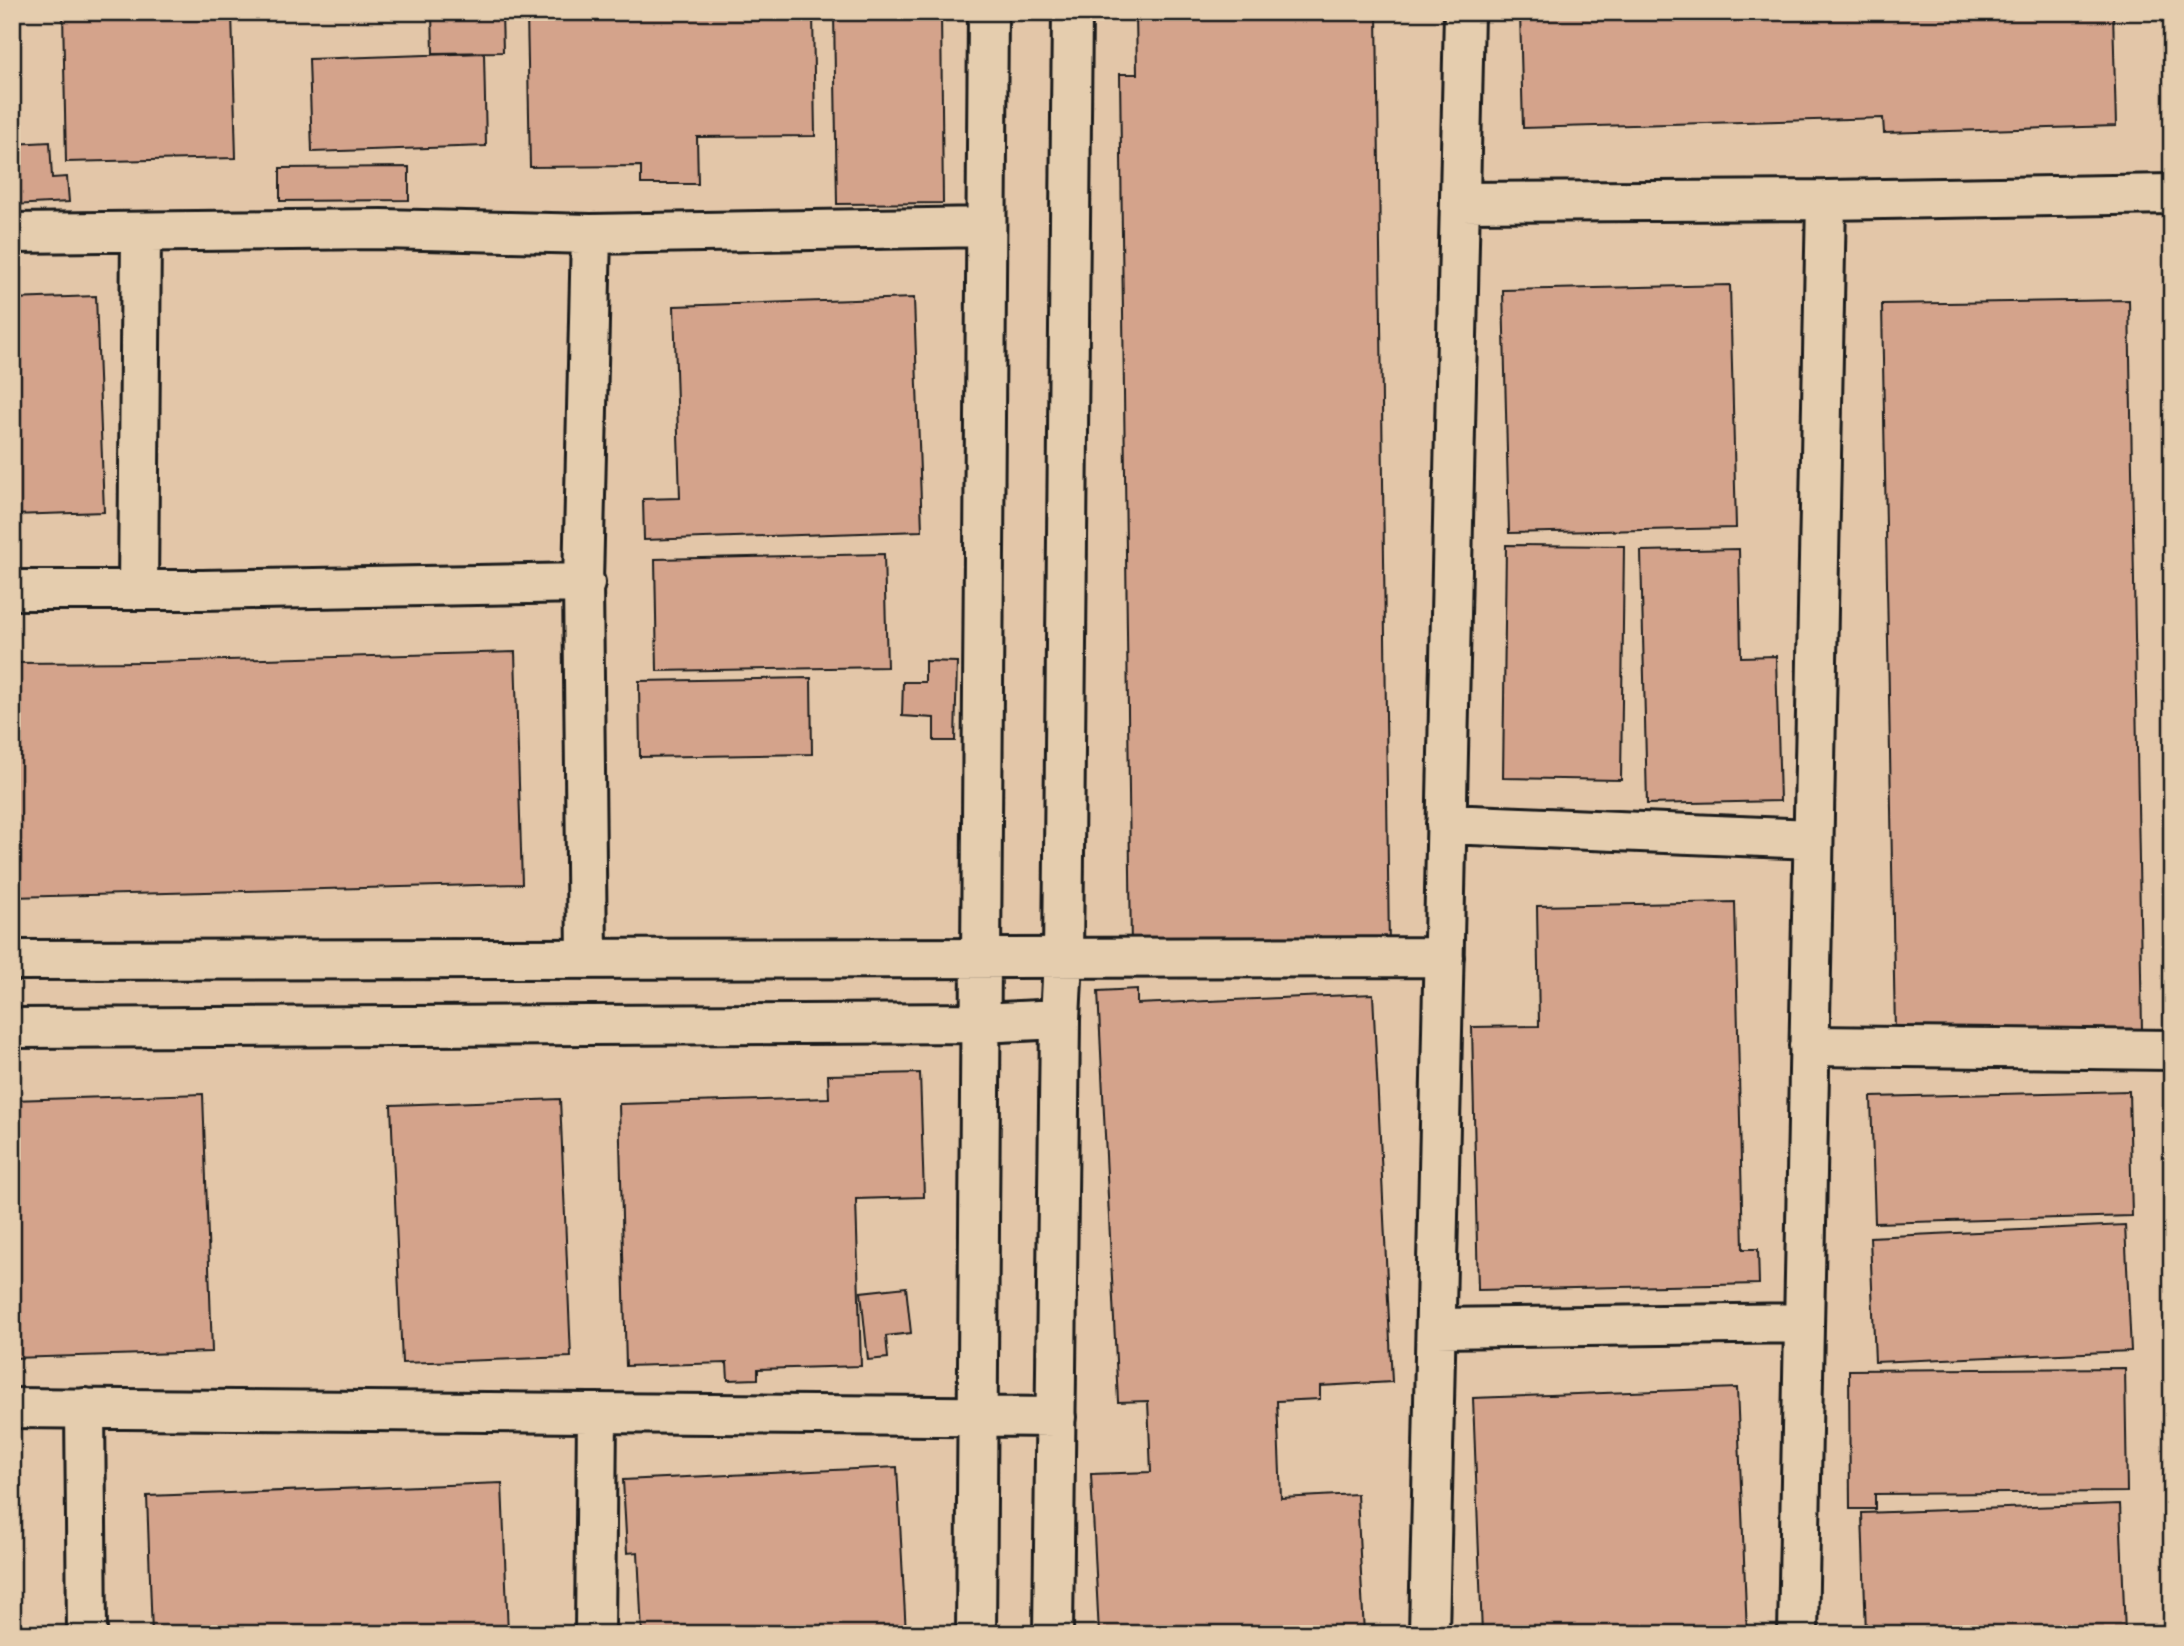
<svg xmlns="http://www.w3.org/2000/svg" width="2184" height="1646" viewBox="0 0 2184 1646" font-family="'Patrick Hand',sans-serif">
  <rect width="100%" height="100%" fill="#e3c6a8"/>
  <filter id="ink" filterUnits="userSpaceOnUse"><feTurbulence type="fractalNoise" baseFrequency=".0143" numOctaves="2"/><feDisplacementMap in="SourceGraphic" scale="14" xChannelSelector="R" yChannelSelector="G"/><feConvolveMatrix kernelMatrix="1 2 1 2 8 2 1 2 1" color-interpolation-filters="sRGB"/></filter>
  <g filter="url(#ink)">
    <!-- building -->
    <path fill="#d4a38b" stroke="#1c1c1c" stroke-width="2" d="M63 12H232L236 158 66 162Z
      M432 12H502L503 52 433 53Z
      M527 12H813L815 136 697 137 698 184H641V166L530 167Z
      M834 12H941L943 203 837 204Z
      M1136 12H1377L1389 949 1131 951 1120 74H1137Z
      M1520 12H2113L2116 126 1884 133 1883 118 1523 128Z
      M484 53 486 146 312 152 309 59Z
      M50 142 52 178 67 177 69 202 12 205V144Z
      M409 167V200L280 201V168Z
      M1730 285 1736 528 1509 533 1503 290Z
      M96 296 104 512 12 515V299Z
      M914 298 922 531 644 540 643 499 680 498 674 306Z
      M2129 300 2142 1030 1895 1033 1882 304Z
      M1506 545 1624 546 1621 780 1503 778Z
      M1739 549 1741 657 1776 656 1780 801 1647 804 1641 551Z
      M884 554 887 667 657 671 655 559Z
      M515 652 522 884 12 897V663L151 662Z
      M925 661 957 662 955 741H934V718L902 716 903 682H925Z
      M811 678 812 754 640 757 639 681Z
      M1735 902 1743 1249H1758L1759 1284 1478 1290 1472 1027 1539 1026 1537 906Z
      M1137 989V1004L1373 994 1392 1382 1320 1386V1399L1277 1401 1281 1498 1357 1494 1364 1634H1099L1091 1474 1151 1472 1148 1401 1118 1402 1098 991Z
      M920 1073 924 1197 856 1199 861 1366 758 1369V1379L728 1380 727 1363 626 1366 619 1104 829 1098 828 1075Z
      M2129 1091 2132 1216 1875 1223 1871 1097Z
      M203 1094 212 1352 12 1358V1100Z
      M560 1099 571 1357 402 1363 391 1105Z
      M2125 1225 2131 1351 1875 1362 1870 1237Z
      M906 1287 911 1333 886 1336 888 1358 868 1360 861 1292Z
      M2125 1368 2127 1492 1875 1494V1509H1850L1849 1370Z
      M1737 1388 1747 1634H1482L1473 1398Z
      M897 1467 906 1634H642L638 1552 627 1553 623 1480Z
      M502 1483 508 1634H152L147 1496Z
      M2120 1504 2125 1634H1866L1862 1513Z"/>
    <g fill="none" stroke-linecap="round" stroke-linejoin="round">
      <!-- minor casing -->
      <g stroke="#1c1c1c" stroke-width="44">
        <path id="minor" d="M1826 200 2172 194
          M1460 202 1826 200 1798 1634
          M12 233 381 229 591 234 986 227
          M12 590H202L585 583
          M138 590 141 233
          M1446 824 1813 839
          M587 958 583 583 591 234
          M12 960 1444 957
          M12 1028 980 1023 1060 1019
          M1809 1046 2172 1050
          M1436 1328 1803 1323
          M12 1408 1056 1417
          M85 1408 87 1634
          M595 1634 597 1413
          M976 1634 988 12
          M1053 1634 1060 1019 1063 959 1072 12
          M1429 1634 1464 12"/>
      </g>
      <!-- minor -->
      <use href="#minor" stroke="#e5cdae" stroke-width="38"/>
    </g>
  </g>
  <!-- margin -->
  <rect width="2184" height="1646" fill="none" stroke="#e5cdae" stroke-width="42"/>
  <rect x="21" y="21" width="2142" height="1604" fill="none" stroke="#1c1c1c" stroke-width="2.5" filter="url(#ink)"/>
</svg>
